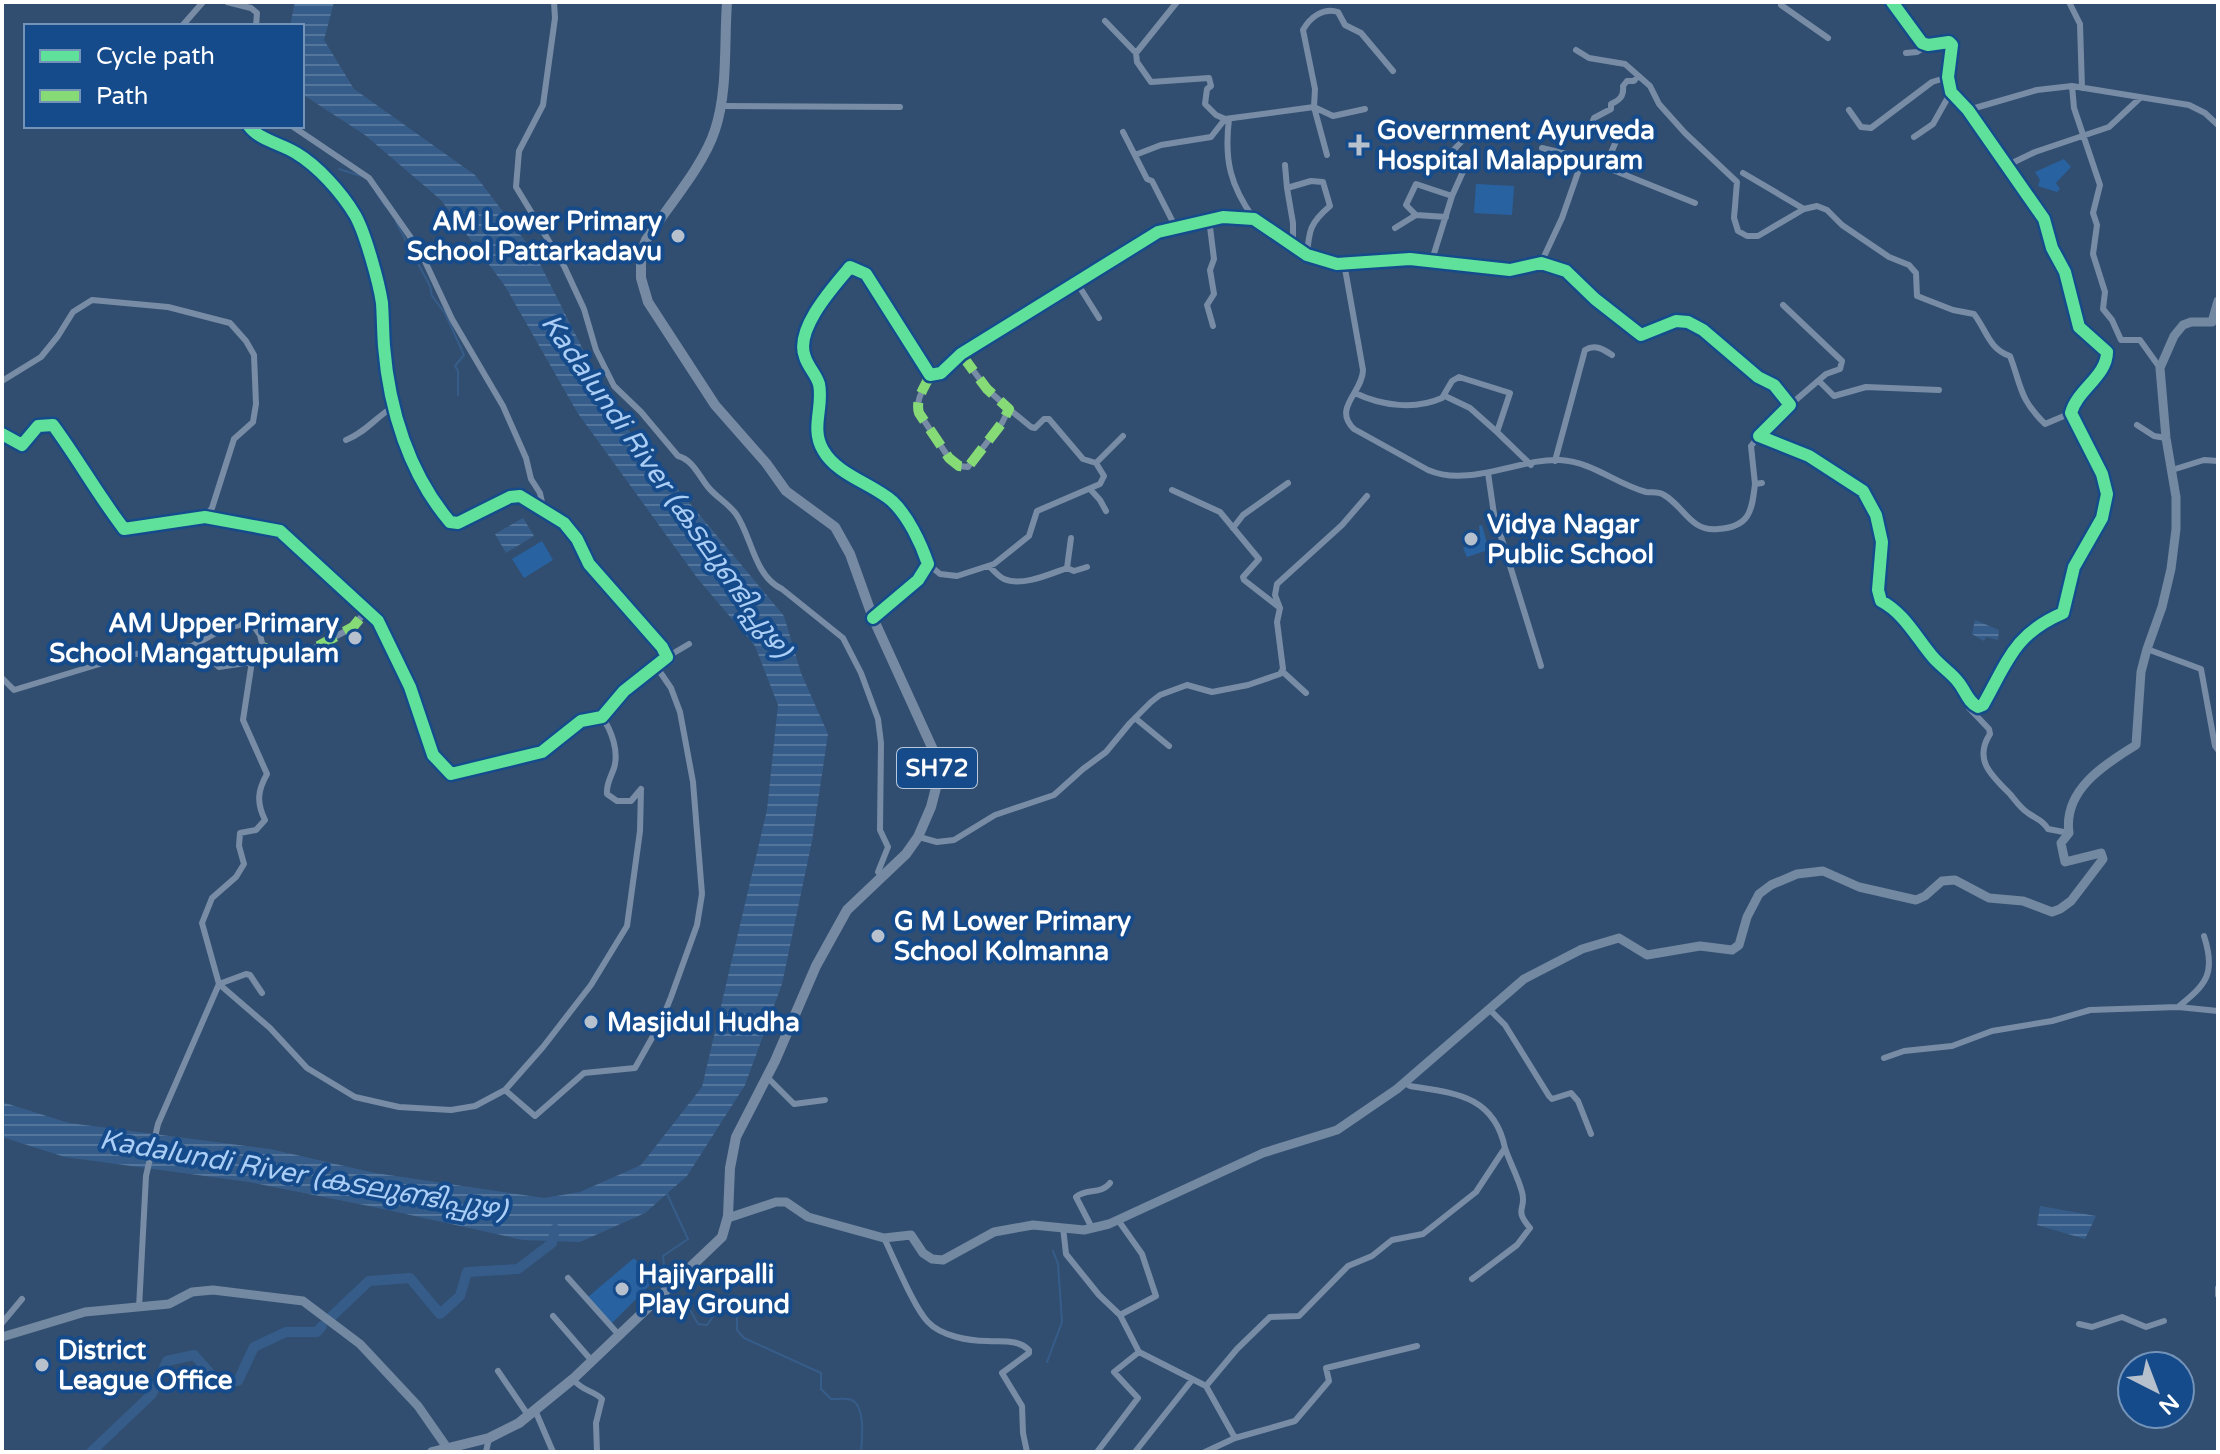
<svg xmlns="http://www.w3.org/2000/svg" width="2220" height="1454" viewBox="0 0 2220 1454" font-family="'Varela Round','Noto Sans Malayalam',sans-serif">
  <defs>
    <pattern id="water-rules" width="6" height="5" patternUnits="userSpaceOnUse" patternTransform="scale(2)"><rect width="6" height="5" fill="#365d8a"/><path d="M0 2.5h6" fill="none" stroke="#54759c"/></pattern>
  </defs>
  <rect width="100%" height="100%" fill="#314e70"/>
  <!-- green -->
  <path fill="#2962a1" d="M2064 159 2071 167 2056 183 2060 189 2057 192 2038 186 2040 180 2035 172Z
    M1476 184 1514 186 1512 215 1474 213Z
    M1482 525 1488 547 1485 551 1467 557 1463 548 1472 544 1474 536 1480 534 1479 526Z
    M542 541 553 560 524 578 512 559Z
    M634 1258 654 1281 610 1325 588 1297Z"/>
  <!-- water -->
  <path fill="url(#water-rules)" d="M295 2H334L324 40 354 89 475 175 535 254 616 415 784 616 801 673 828 734 812 841 782 984 745 1085 687 1176 645 1213 580 1242 523 1240 374 1207 249 1182 65 1157 2 1137V1102L69 1123 270 1149 375 1173 544 1198 580 1192 641 1165 702 1087 767 810 778 705 755 646 698 579 577 412 505 286 441 200 365 135 302 94V26H290Z
    M523 518 534 536 506 553 495 534Z
    M1975 620 1999 630 1998 640 1986 637 1984 641 1972 634Z
    M2040 1206 2096 1216 2085 1239 2037 1225Z"/>
  <g fill="none" stroke-linecap="round" stroke-linejoin="round">
    <!-- stream -->
    <path stroke="#365d8a" stroke-width="2" d="M339 169 361 176
      M376 192 386 207
      M396 222 430 286 432 296 445 313 464 355 455 366 458 371V395
      M666 1284 663 1256 688 1239 667 1194
      M667 1298V1307L689 1308 698 1324 707 1325 717 1311 737 1310V1330L744 1338 821 1373V1389L831 1399C837 1399 847 1398 852 1400 866 1408 862 1439 861 1452
      M1047 1362 1062 1322 1058 1264 1053 1251"/>
    <!-- river -->
    <path stroke="#365d8a" stroke-width="10" d="M330 1318 369 1281 410 1278 440 1314 460 1296 467 1272 518 1269 552 1243 555 1229
      M91 1452 152 1394 167 1361 194 1355 218 1382 238 1381 254 1347 286 1332H317L322 1326"/>
    <!-- street -->
    <path stroke="#788da5" stroke-width="6" d="M227 2 251 8 257 13 256 26
      M554 2 555 18 543 105 519 151 516 187 564 266 584 309 596 350 614 386 641 412 678 456C693 460 699 476 708 487 716 497 729 504 736 514 752 537 754 576 782 589L843 638 861 673 878 719 881 743 880 830 888 847 878 872 882 877
      M1177 2 1136 53 1137 62 1151 82 1209 78 1211 86 1207 89 1205 104 1216 115 1225 119 1314 107 1315 89 1303 30C1310 17 1324 7 1338 12L1345 25 1361 33 1393 71
      M1784 2 1781 5 1828 38
      M2069 2 2080 24 2082 88
      M1105 21 1136 53
      M182 26 203 2
      M1576 50 1589 58 1625 64 1650 86 1659 104 1685 133 1737 182 1734 218 1738 231 1747 236H1758L1804 209 1817 206 1827 210 1842 225 1889 257 1909 265 1916 273 1917 296 1953 310 1974 314C1987 331 1989 349 2010 356 2022 388 2019 398 2045 424L2071 413
      M1906 53 1917 52 1928 45
      M2072 86 2074 108 2100 185 2093 213 2097 225 2093 254 2105 292 2103 309 2112 320 2121 340H2140L2160 368
      M720 106 900 107
      M1314 107 1333 116 1365 109
      M1314 107 1327 155
      M1849 110 1861 127 1871 128 1932 82 1948 77
      M1968 110 2037 90 2072 86 2189 105 2205 113 2218 125
      M1229 119C1224 160 1230 185 1254 219
      M1592 123 1594 118 1611 109V104C1620 100 1624 96 1623 86L1627 81H1634L1638 76
      M292 126 369 178 409 235 422 255 452 319 503 406 526 458 531 479 540 493 544 512
      M1123 132 1147 179 1152 181 1175 226
      M1914 137 1933 124 1951 92
      M1542 148 1583 158
      M1135 155 1161 145 1211 137 1225 119
      M1285 165 1287 188
      M2006 166 2035 152 2109 127 2140 98
      M1605 167 1617 139
      M1743 173 1804 209
      M1446 217 1416 215 1406 205 1416 184 1452 196
      M1209 219 1214 259 1210 270 1214 294 1207 305 1213 326
      M1395 228 1416 215
      M1293 247V223L1287 188 1311 181 1323 182 1330 206C1310 223 1309 230 1307 255
      M1432 260 1452 196 1466 165 1447 157 1465 138 1446 132
      M1344 263 1363 370C1363 392 1332 408 1354 429L1428 470C1469 488 1520 458 1560 460 1593 462 1616 484 1646 492 1652 493 1658 491 1664 495 1684 506 1690 532 1718 529 1749 527 1752 512 1755 484L1762 483
      M1541 263 1562 218 1583 158 1695 203
      M1077 283 1099 318
      M1783 305 1842 361 1840 369 1826 374 1790 405
      M930 375C925 387 915 399 919 413L949 458 959 466 968 467 1002 423 1009 409 987 389 961 354
      M2 381 41 357 58 336 73 312 92 300 168 307 230 323 246 341 254 355 256 404 253 422 234 439 212 508 205 517
      M1819 381 1834 396 1866 387 1939 390
      M1355 393C1382 406 1415 410 1442 398L1452 381 1459 377 1510 393 1497 432 1531 465
      M1445 396 1470 408 1497 432
      M1009 409 1031 427 1035 428 1044 419H1049L1083 459 1096 463
      M2137 425 2154 436 2166 438
      M2 434 22 445 38 426 53 425C78 459 98 495 124 529L205 517 280 531 378 621 410 687 433 755 451 774 542 752 581 721 602 717 624 691 667 657 662 647 589 564 577 539 564 523 520 496 510 497 458 523 450 522C409 474 389 409 384 346 383 332 383 318 382 303 379 283 365 232 355 215 342 193 318 166 296 153 282 144 259 140 249 126
      M346 440C365 433 376 417 393 407
      M1555 461 1585 350C1595 344 1603 349 1612 355
      M2172 470 2204 460 2218 461
      M1488 473 1494 514 1541 666
      M1755 484 1751 446 1759 436
      M1090 489 1100 500 1106 511
      M1172 490 1220 512 1259 559 1243 577 1244 580 1280 608
      M1233 528 1243 515 1288 483
      M928 564 940 574 957 576 994 564 1029 536 1037 511 1100 484 1104 476 1096 463 1123 436
      M989 566C993 570 999 577 1004 579 1022 587 1050 574 1067 568L1071 538
      M1067 568 1074 571 1087 567
      M194 645 219 667 252 662
      M263 647 283 657 300 656 353 627 366 611
      M2147 649 2201 669 2215 746 2218 750
      M667 657 689 644
      M1283 672 1306 693
      M2 678 14 690 129 655 192 646 223 629 251 622 260 635 263 647
      M1971 703 1969 708 1989 729 1990 734C1973 760 1992 776 2010 794 2015 800 2021 809 2028 813 2036 819 2042 819 2048 829L2069 833
      M602 717C612 731 619 752 614 768 611 777 606 784 607 794L617 801H631L641 789
      M1135 718 1169 746
      M919 837 937 842 954 840 995 815 1054 795 1083 769 1106 752 1130 723 1151 702 1160 695 1187 685 1212 692 1248 685 1280 674 1283 669 1277 622 1280 608 1275 595 1277 584 1342 525 1367 496
      M219 984 270 1028 307 1068 355 1097 399 1107 451 1110 475 1106 505 1090 543 1047 591 985 627 926 640 831 641 789
      M219 984 246 974 250 975 262 993
      M2178 1007C2207 984 2216 973 2204 936
      M1489 1009 1505 1025 1549 1096 1552 1099 1571 1093 1578 1101 1591 1134
      M1884 1058 1904 1051 1952 1046 1992 1031 2052 1021 2090 1010 2178 1007 2218 1011
      M767 1077 794 1104 825 1100
      M505 1090 535 1116 584 1073 635 1068 661 1022 671 997 697 925 702 894 693 782 680 712 671 688 656 666
      M1118 1220 1142 1254 1156 1296 1120 1315
      M1063 1227 1066 1254 1099 1295 1120 1315 1139 1352 1114 1372 1138 1398 1097 1452
      M1092 1228 1076 1197C1086 1188 1101 1195 1110 1183
      M884 1238C894 1258 914 1308 928 1322 941 1336 969 1341 987 1341 1002 1342 1018 1339 1029 1350V1353L1002 1373 1022 1406 1023 1433 1027 1452
      M568 1278 619 1335
      M1472 1279 1517 1245 1530 1228C1513 1208 1527 1210 1522 1192 1518 1177 1510 1163 1505 1148
      M2218 1288V1295
      M139 1308 146 1176 158 1124 219 984 202 923 212 898 236 877 244 864 239 846 240 833 256 830 265 820C256 802 258 790 267 774L243 720 252 661 263 647
      M553 1316 592 1361
      M2 1323 22 1299
      M2079 1324 2092 1327 2122 1317 2146 1327 2164 1321
      M1139 1352 1206 1386 1237 1349 1270 1317 1299 1316 1348 1266 1372 1256 1392 1240 1423 1234 1476 1192 1505 1148C1494 1095 1454 1093 1410 1086L1405 1083
      M498 1371 528 1415
      M573 1379C583 1392 593 1390 602 1399L596 1423 597 1452
      M535 1410 553 1452
      M1235 1438 1295 1421 1329 1381 1326 1368 1417 1346
      M486 1452 489 1438
      M1135 1452 1192 1380
      M1205 1452 1235 1438 1206 1386"/>
    <!-- secondary -->
    <path stroke="#7388a1" stroke-width="9" d="M873 618 918 580 928 564C921 543 908 516 892 501 871 483 837 475 823 450 810 428 824 407 819 384 816 374 808 367 805 357 794 330 833 287 850 267L866 274 930 375 941 373 961 354 1158 232 1223 217 1254 219 1307 255 1337 264 1410 259 1510 270 1541 263 1566 271 1595 299 1641 335 1676 321 1688 322 1703 330 1758 377 1774 385 1790 405 1759 436 1809 456 1863 491 1876 515 1882 542 1878 590 1881 601C1904 613 1916 637 1932 656 1940 666 1952 673 1959 683 1966 692 1968 702 1978 707L1983 705C2008 661 2014 634 2063 613L2074 567 2102 518 2107 494 2102 474 2071 413C2077 390 2107 376 2107 352L2079 327 2065 272 2052 248 2044 219 1968 110 1951 92 1948 77 1952 45 1949 42 1928 45 1922 43 1892 2
      M728 1218 776 1202H786L808 1217 884 1238 911 1235 923 1253 932 1259 943 1260 994 1232 1033 1225 1084 1230 1109 1224 1263 1153 1337 1130 1397 1089 1524 979 1582 949 1619 938 1647 955 1700 946 1732 950 1739 945 1747 917 1759 894 1771 885 1797 874 1823 871 1859 887 1916 900 1925 896 1942 881 1955 880 1989 898 2023 901 2052 912 2060 909 2071 901 2103 859 2101 853 2065 862 2061 843 2069 833C2063 791 2103 765 2136 745L2141 672 2147 649 2162 607 2171 569 2176 529V497L2166 438 2160 368 2174 336 2183 325 2191 322H2212L2218 301
      M2 1337 85 1312 169 1304 192 1292 213 1290 303 1301 360 1344 418 1406 448 1449"/>
    <!-- primary -->
    <path stroke="#778aa3" stroke-width="10" d="M432 1452 489 1438 519 1423 573 1379 722 1237 728 1216 730 1168 736 1137 775 1061 816 966 847 910 906 854 918 837 931 807 938 780 935 754 873 618 850 554 835 527 786 491 766 463 715 405 648 302 641 278V254L646 240C667 207 703 167 715 130 728 91 724 43 727 2"/>
    <!-- quiet -->
    <path stroke="#86db77" stroke-width="10" stroke-dasharray="20 10" stroke-linecap="butt" d="M930 375C925 387 915 399 919 413L949 458 959 466 968 467 1002 423 1009 409 987 389 961 354
      M263 647 283 657 300 656 353 627 366 611"/>
    <!-- cycleway casing -->
    <g stroke="#164b8b" stroke-width="17">
      <path id="cycleway" d="M2 434 22 445 38 426 53 425C78 459 98 495 124 529L205 517 280 531 378 621 410 687 433 755 451 774 542 752 581 721 602 717 624 691 667 657 662 647 589 564 577 539 564 523 520 496 510 497 458 523 450 522C409 474 389 409 384 346 383 332 383 318 382 303 379 283 365 232 355 215 342 193 318 166 296 153 282 144 259 140 249 126
        M873 618 918 580 928 564C921 543 908 516 892 501 871 483 837 475 823 450 810 428 824 407 819 384 816 374 808 367 805 357 794 330 833 287 850 267L866 274 930 375 941 373 961 354 1158 232 1223 217 1254 219 1307 255 1337 264 1410 259 1510 270 1541 263 1566 271 1595 299 1641 335 1676 321 1688 322 1703 330 1758 377 1774 385 1790 405 1759 436 1809 456 1863 491 1876 515 1882 542 1878 590 1881 601C1904 613 1916 637 1932 656 1940 666 1952 673 1959 683 1966 692 1968 702 1978 707L1983 705C2008 661 2014 634 2063 613L2074 567 2102 518 2107 494 2102 474 2071 413C2077 390 2107 376 2107 352L2079 327 2065 272 2052 248 2044 219 1968 110 1951 92 1948 77 1952 45 1949 42 1928 45 1922 43 1892 2"/>
    </g>
    <!-- cycleway -->
    <use href="#cycleway" stroke="#60e19b" stroke-width="12"/>
  </g>
  <!-- markers -->
  <g fill="#b7c1cd" stroke="#164b8b" stroke-width="3">
    <path d="M1355 133h8v8h8v8h-8v8h-8v-8h-8v-8h8z"/>
    <circle cx="678" cy="236" r="8"/>
    <circle cx="1471" cy="539" r="8"/>
    <circle cx="355" cy="638" r="8"/>
    <circle cx="878" cy="936" r="8"/>
    <circle cx="591" cy="1022" r="8"/>
    <circle cx="622" cy="1289" r="8"/>
    <circle cx="42" cy="1365" r="8"/>
  </g>
  <g text-anchor="middle" dominant-baseline="central" stroke-width="8" stroke-linejoin="round" paint-order="stroke">
    <!-- shield labels -->
    <rect fill="#164b8b" stroke="#b9c9dc" stroke-width="2" x="897" y="748" width="80" height="40" rx="6"/>
    <g font-size="24" font-weight="bold" fill="#fff">
      <text x="937" y="768">SH72</text>
    </g>
    <!-- poi labels -->
    <g font-size="26" font-weight="bold" fill="#fff" stroke="#164b8b" text-anchor="start">
      <text x="1377" y="130">Government Ayurveda<tspan x="1377" dy="30">Hospital Malappuram</tspan></text>
      <text x="662" y="221" text-anchor="end">AM Lower Primary<tspan x="662" dy="30">School Pattarkadavu</tspan></text>
      <text x="1487" y="524">Vidya Nagar<tspan x="1487" dy="30">Public School</tspan></text>
      <text x="339" y="623" text-anchor="end">AM Upper Primary<tspan x="339" dy="30">School Mangattupulam</tspan></text>
      <text x="894" y="921">G M Lower Primary<tspan x="894" dy="30">School Kolmanna</tspan></text>
      <text x="607" y="1022">Masjidul Hudha</text>
      <text x="638" y="1274">Hajiyarpalli<tspan x="638" dy="30">Play Ground</tspan></text>
      <text x="58" y="1350">District<tspan x="58" dy="30">League Office</tspan></text>
    </g>
    <!-- water labels -->
    <g font-size="28" font-style="italic" fill="#aacef6" stroke="#164b8b">
      <text transform="translate(666 486) rotate(55)">Kadalundi River (കടലുണ്ടിപ്പുഴ)</text>
      <text transform="translate(303 1175) rotate(10)">Kadalundi River (കടലുണ്ടിപ്പുഴ)</text>
    </g>
  </g>
  <!-- border -->
  <rect width="2220" height="1454" fill="none" stroke="#ffffff" stroke-width="8"/>
  <!-- legend -->
  <rect x="24" y="24" width="280" height="104" fill="#164b8b" stroke="#7393b9" stroke-width="2"/>
  <rect x="40" y="50" width="40" height="12" fill="#60e19b" stroke="#7393b9" stroke-width="2"/>
  <text x="96" y="64" font-size="24" fill="#ffffff">Cycle path</text>
  <rect x="40" y="90" width="40" height="12" fill="#86db77" stroke="#7393b9" stroke-width="2"/>
  <text x="96" y="104" font-size="24" fill="#ffffff">Path</text>
  <!-- north arrow -->
  <g transform="translate(2156 1390) rotate(138)"><circle r="38" fill="#164b8b" stroke="#7393b9" stroke-width="2"/>
  <path d="M0-6L14 30L0 20L-14 30Z" fill="#b7c1cd"/>
  <text y="-12" font-size="22" font-weight="bold" text-anchor="middle" fill="#ffffff">N</text>
  </g>
</svg>
